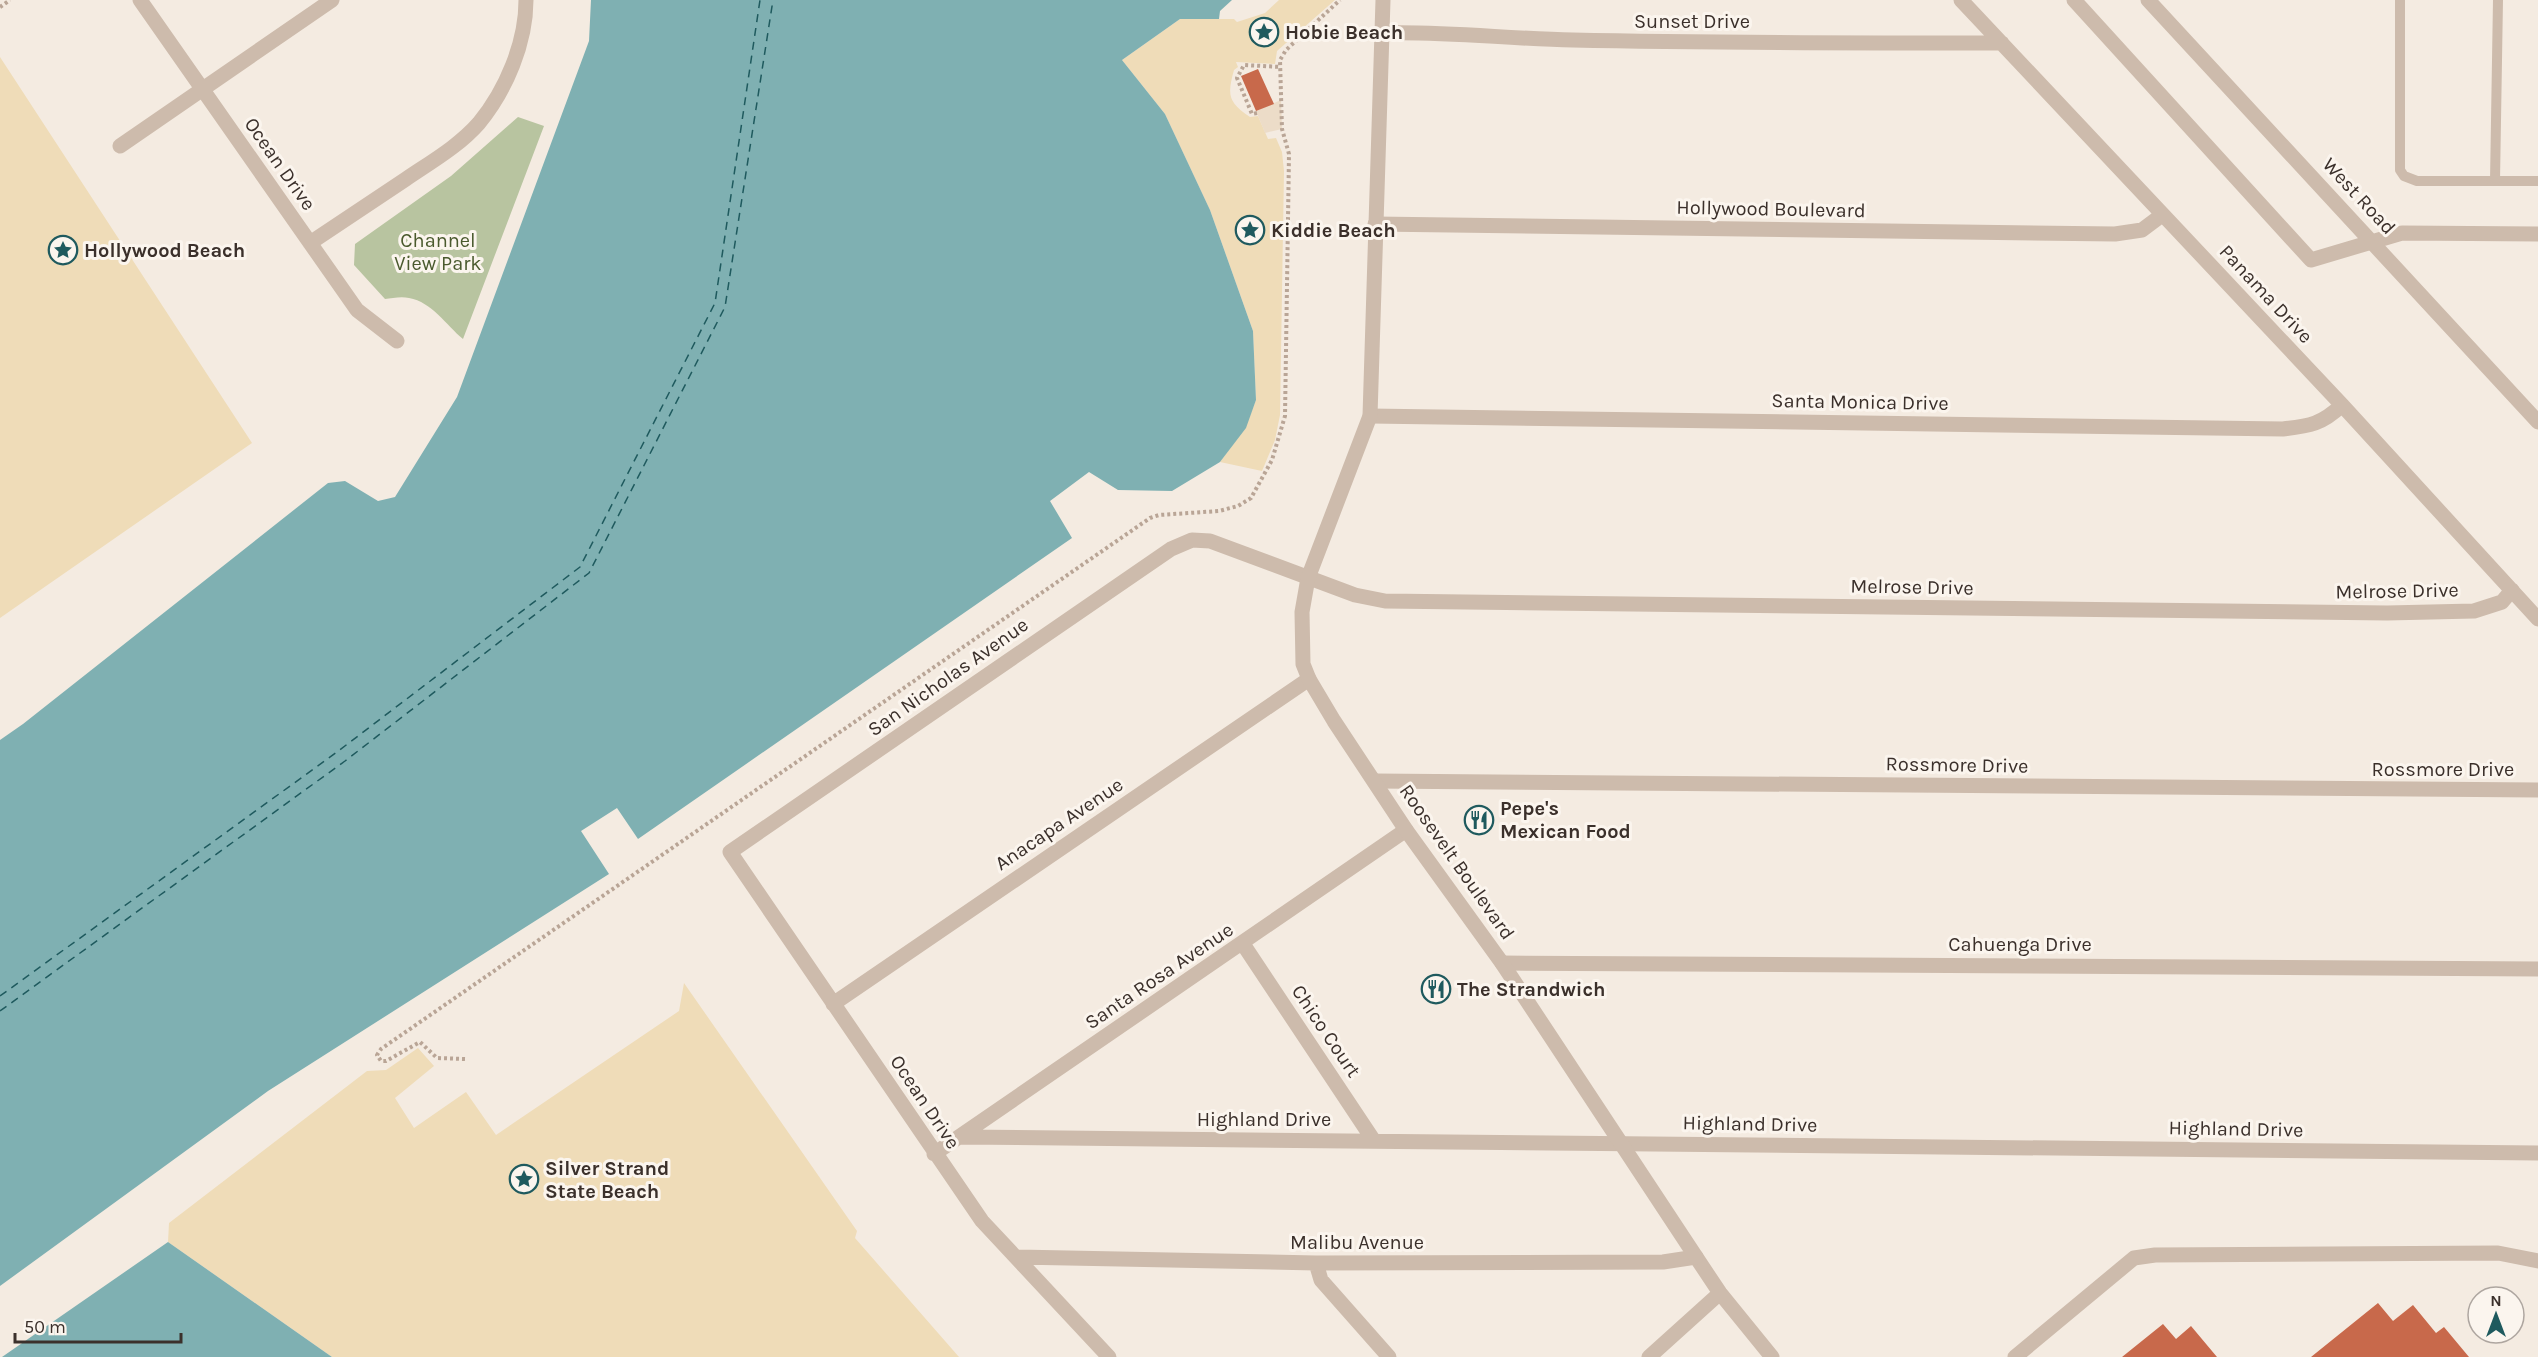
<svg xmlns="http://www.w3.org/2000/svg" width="2538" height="1357" viewBox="0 0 2538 1357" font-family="Karla,sans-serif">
  <rect width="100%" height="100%" fill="#f4ebe1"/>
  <!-- green -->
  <path fill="#b8c4a0" d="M518 117 544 126 463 339C446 325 432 302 409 298 402 296 392 298 385 299L354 265 355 244 451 176Z"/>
  <!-- sand -->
  <path fill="#efdcb8" d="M1277 0H1335L1277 51 1275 64 1236 62 1238 67 1234 70C1227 95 1228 102 1250 117L1258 116 1268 139 1276 138 1282 152 1284 171 1280 415 1275 440 1262 471 1220 462 1245 428 1256 400 1253 331 1210 210 1165 114 1122 60 1180 19H1234Z
    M0 57 252 443 0 618Z
    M684 983 857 1231 855 1238 959 1357H332L168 1242 169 1223 367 1071 386 1070 418 1048 434 1066 395 1098 414 1128 466 1092 496 1135 679 1011Z"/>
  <!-- plaza -->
  <path fill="#ecdcc8" d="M1281 100 1282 129 1265 133 1256 111Z"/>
  <!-- water -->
  <path fill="#7fb0b2" d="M591 0H1277L1234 19H1180L1122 60 1165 114 1210 210 1253 331 1256 400 1246 428 1220 462 1172 491 1118 490 1089 472 1050 501 1072 538 638 839 617 808 581 831 609 874 268 1091 0 1286V740L23 724 328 483 345 481 378 501 395 497 457 397 589 41Z
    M168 1242 332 1357H2Z"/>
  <!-- pier -->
  <path fill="#f4ebe1" d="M1232 0H1279L1265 13 1237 22 1234 19H1219L1220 11Z"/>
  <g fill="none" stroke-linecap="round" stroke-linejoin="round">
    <!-- ferry -->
    <path stroke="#1f5a5e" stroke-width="1.5" stroke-dasharray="8 6" stroke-linecap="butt" d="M0 996 337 752 580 567 715 303 760 0
      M0 1011 345 761 589 573 725 307 773 0"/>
  </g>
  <!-- building -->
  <path fill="#c8694b" d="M1258 69 1274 104 1256 111 1241 76Z
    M2378 1303 2393 1321 2413 1305 2436 1333 2444 1327 2469 1357H2311Z
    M2163 1324 2176 1339 2191 1326 2217 1357H2122Z"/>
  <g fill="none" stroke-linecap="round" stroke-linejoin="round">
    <!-- path -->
    <path stroke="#b9a596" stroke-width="4" stroke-dasharray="3 3" stroke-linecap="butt" d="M0 7 10 0
      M1257 113 1252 114 1237 78 1244 65 1281 67
      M465 1059 437 1058 420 1042 386 1061H381L377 1055 381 1049 1150 518 1159 515 1219 511 1238 506 1251 498 1272 460 1285 416 1289 154 1282 129 1280 60 1286 50 1340 0"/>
    <!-- service -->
    <path stroke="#cdbbac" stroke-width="10" d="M2400 0V170L2404 176 2417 181H2495
      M2498 0 2495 181H2538"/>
    <!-- minor -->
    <path stroke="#cdbbac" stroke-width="15" d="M140 0 357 310 397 341
      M1961 0 2342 405 2538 619
      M2074 0 2311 260 2402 233 2538 234
      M2148 0 2538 422
      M1382 33C1446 31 1509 39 1573 40 1716 43 1859 43 2002 43
      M120 146 332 0
      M1375 224 2115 234 2142 230 2162 215
      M310 243C342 222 374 200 406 179 431 162 459 146 479 123 506 90 526 43 526 0
      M1370 416 2283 429C2310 426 2322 424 2342 405
      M1375 781 2538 790
      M1243 944 1374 1141
      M1502 963 2538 969
      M833 1004 1309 679
      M961 1137 2538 1153
      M934 1154 1406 830
      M1017 1257 1316 1263 1663 1262 1696 1257 1720 1293 1772 1357
      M1316 1263 1321 1280 1389 1357
      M1109 1357 982 1221 730 852 1171 549 1192 540 1210 541 1355 595 1385 601 2387 613 2474 611 2502 602 2512 590
      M1649 1357 1720 1293
      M2015 1357 2134 1258 2155 1255 2498 1253 2538 1261"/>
    <!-- tertiary -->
    <path stroke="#cdbbac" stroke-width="15" d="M1383 0 1370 416 1308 578 1302 612 1303 664 1309 679 1334 721 1406 830 1502 963 1696 1257"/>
  </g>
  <!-- icons -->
  <defs>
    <g id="sight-ring" transform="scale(1.5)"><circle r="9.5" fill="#fbf5ee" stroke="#1f5a5e" stroke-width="1.5"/><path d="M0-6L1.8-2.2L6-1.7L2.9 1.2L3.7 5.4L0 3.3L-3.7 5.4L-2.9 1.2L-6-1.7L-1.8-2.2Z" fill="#1f5a5e"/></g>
    <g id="restaurant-ring" transform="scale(1.5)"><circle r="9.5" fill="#fbf5ee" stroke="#1f5a5e" stroke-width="1.5"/><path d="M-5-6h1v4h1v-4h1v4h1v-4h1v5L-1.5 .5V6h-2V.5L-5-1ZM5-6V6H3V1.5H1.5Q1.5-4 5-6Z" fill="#1f5a5e"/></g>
  </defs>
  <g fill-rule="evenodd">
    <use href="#sight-ring" x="1264" y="32"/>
    <use href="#sight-ring" x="1250" y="230"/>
    <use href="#sight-ring" x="63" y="250"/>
    <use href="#restaurant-ring" x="1479" y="820"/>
    <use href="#restaurant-ring" x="1436" y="989"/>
    <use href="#sight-ring" x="524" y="1179"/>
  </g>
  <g text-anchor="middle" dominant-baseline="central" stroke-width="6" stroke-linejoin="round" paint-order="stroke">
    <!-- street labels -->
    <g font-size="20" fill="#3b302b" stroke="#fbf5ee">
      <text x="1692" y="21">Sunset Drive</text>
      <text transform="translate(280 164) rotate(55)">Ocean Drive</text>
      <text transform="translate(2359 196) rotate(47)">West Road</text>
      <text transform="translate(1771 209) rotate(1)">Hollywood Boulevard</text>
      <text transform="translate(2266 294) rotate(47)">Panama Drive</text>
      <text transform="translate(1860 402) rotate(1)">Santa Monica Drive</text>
      <text transform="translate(1912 587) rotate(1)">Melrose Drive</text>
      <text transform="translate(2397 591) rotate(-1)">Melrose Drive</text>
      <text transform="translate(948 677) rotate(-35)">San Nicholas Avenue</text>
      <text transform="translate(1957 765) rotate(1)">Rossmore Drive</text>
      <text x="2443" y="769">Rossmore Drive</text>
      <text transform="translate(1059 824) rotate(-34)">Anacapa Avenue</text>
      <text transform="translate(1457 862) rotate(55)">Roosevelt Boulevard</text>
      <text x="2020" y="944">Cahuenga Drive</text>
      <text transform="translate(1159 976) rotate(-34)">Santa Rosa Avenue</text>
      <text transform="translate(1326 1031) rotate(56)">Chico Court</text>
      <text transform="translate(925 1102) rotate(56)">Ocean Drive</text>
      <text x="1264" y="1119">Highland Drive</text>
      <text transform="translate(1750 1124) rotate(1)">Highland Drive</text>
      <text transform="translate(2236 1129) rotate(1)">Highland Drive</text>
      <text x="1357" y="1242">Malibu Avenue</text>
    </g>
    <!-- poi labels -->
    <g font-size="20" font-weight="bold" fill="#3b302b" stroke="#fbf5ee" text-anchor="start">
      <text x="1285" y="32">Hobie Beach</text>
      <text x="1271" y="230">Kiddie Beach</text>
      <text x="84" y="250">Hollywood Beach</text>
      <text x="1500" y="808">Pepe's<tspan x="1500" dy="23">Mexican Food</tspan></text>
      <text x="1457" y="989">The Strandwich</text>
      <text x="545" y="1168">Silver Strand<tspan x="545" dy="23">State Beach</tspan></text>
    </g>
    <!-- park labels -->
    <g font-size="20" fill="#4a5a2e" stroke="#fbf5ee">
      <text x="438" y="240">Channel<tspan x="438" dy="23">View Park</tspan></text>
    </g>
  </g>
  <!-- north arrow -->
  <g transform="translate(2496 1315)"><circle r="28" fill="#fbf5ee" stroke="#aea6a0" stroke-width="1.5"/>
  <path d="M0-4.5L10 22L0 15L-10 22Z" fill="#1f5a5e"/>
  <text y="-9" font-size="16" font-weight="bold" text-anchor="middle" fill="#3b302b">N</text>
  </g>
  <!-- scale -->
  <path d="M15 1333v9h166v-9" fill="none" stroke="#3b302b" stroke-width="3"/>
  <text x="24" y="1333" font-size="18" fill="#3b302b" stroke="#fbf5ee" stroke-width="4.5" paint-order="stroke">50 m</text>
</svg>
